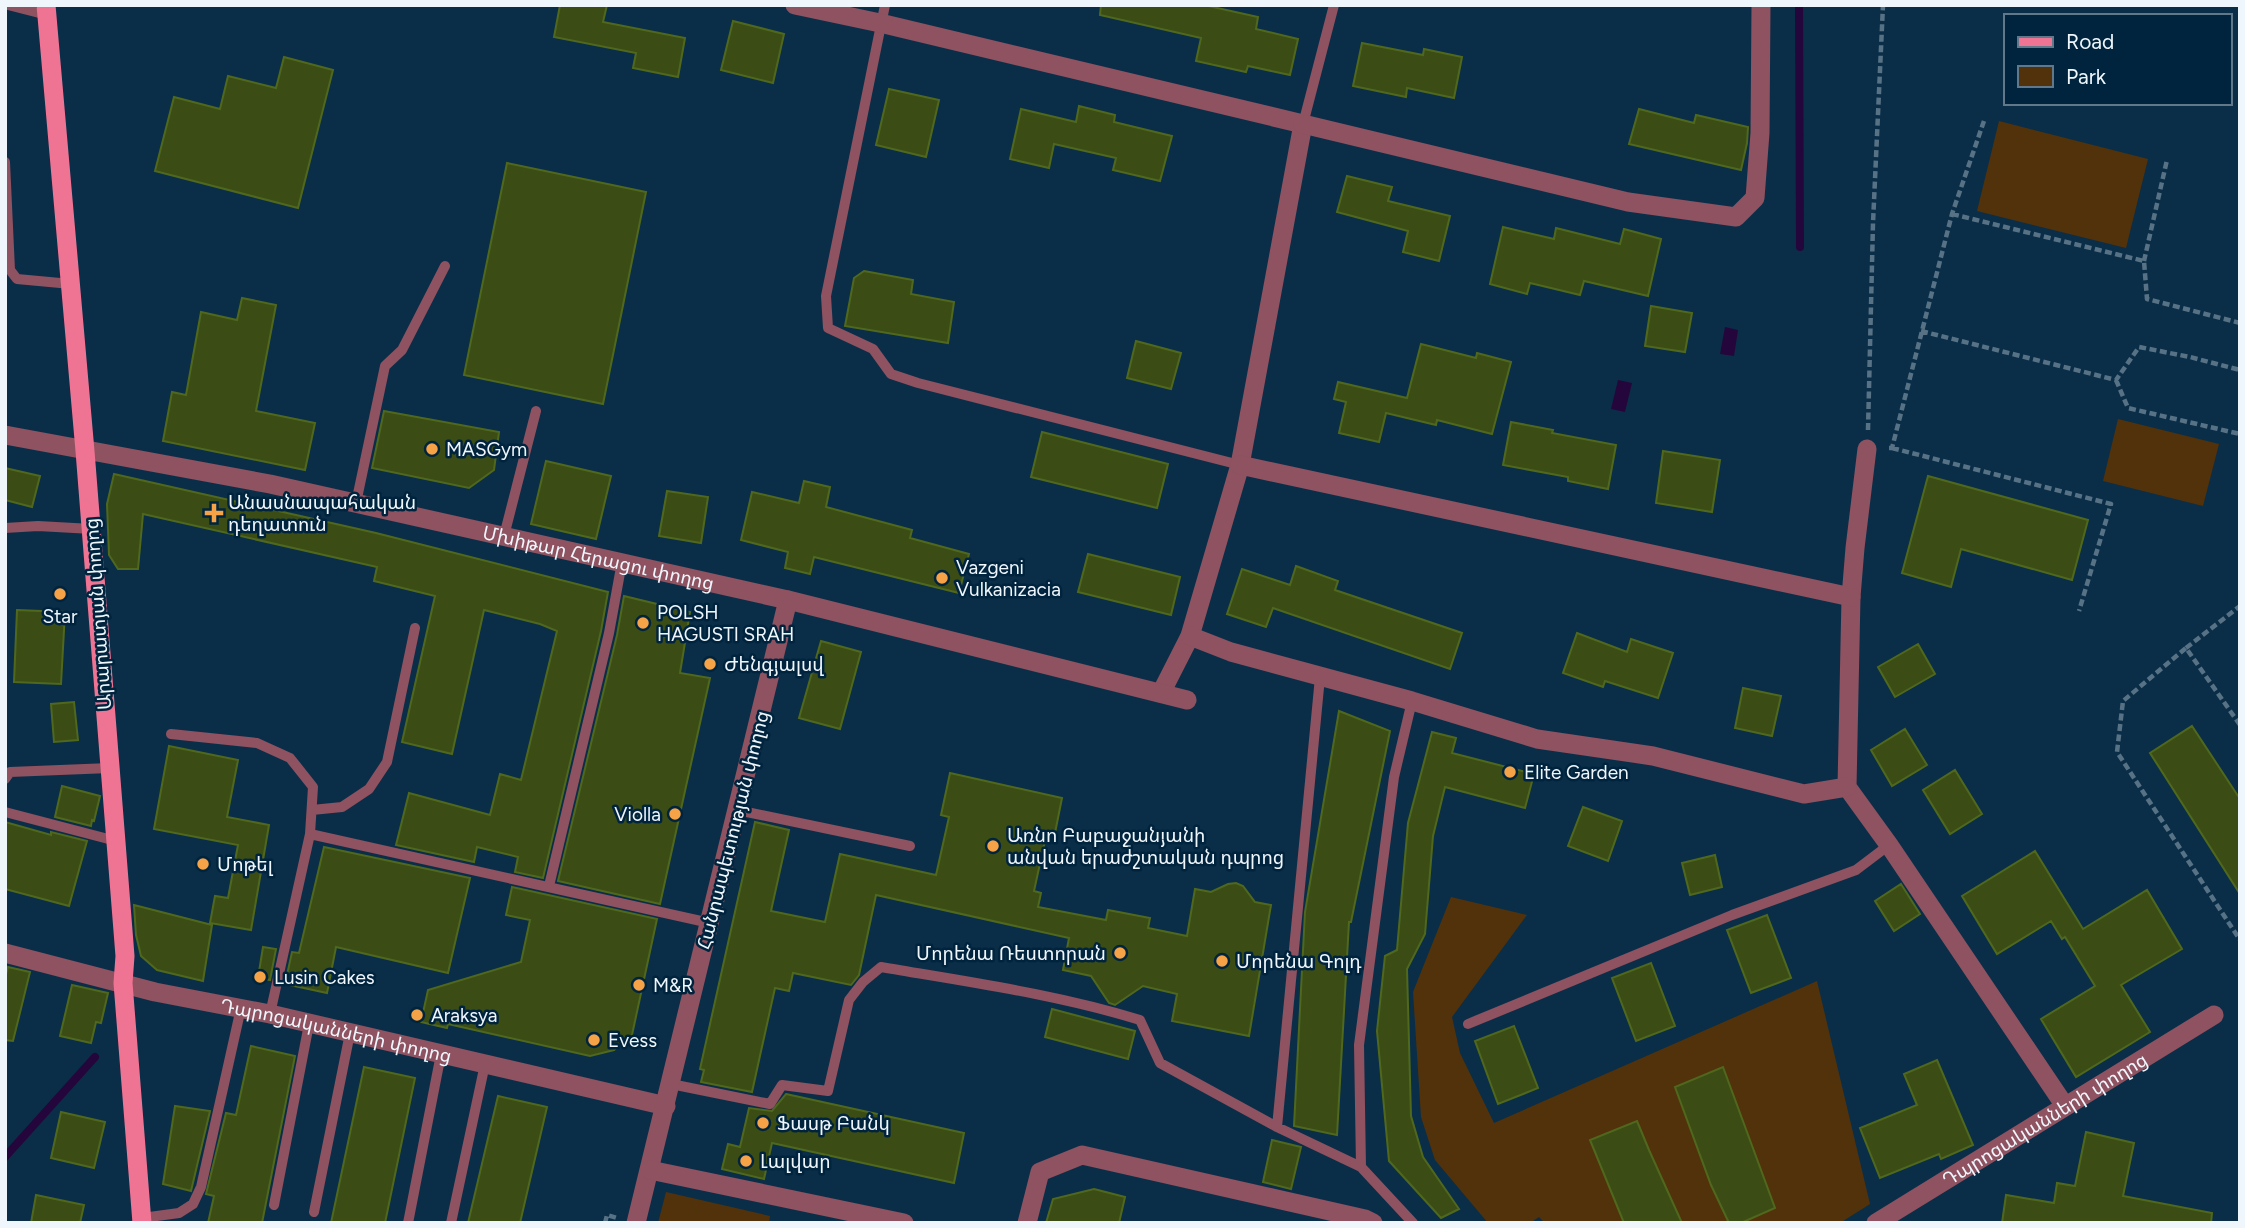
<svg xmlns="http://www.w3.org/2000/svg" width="2245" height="1228" viewBox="0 0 2245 1228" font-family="Figtree,'Noto Sans Armenian',sans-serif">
  <rect width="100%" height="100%" fill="#0a2e48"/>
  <!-- green -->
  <path fill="#52320b" d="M1999 121 2148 159 2126 248 1977 211Z
    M2118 419 2219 444 2203 506 2103 481Z
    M1451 897 1527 915 1452 1017 1460 1053 1494 1123 1817 981 1870 1204 1840 1223H1545L1539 1217 1530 1223H1488L1435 1160 1421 1117 1413 992Z
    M666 1192 770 1216 769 1223H658Z"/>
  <!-- water -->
  <path fill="#25063c" d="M1725 327 1738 330 1734 356 1720 354Z
    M1618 380 1632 383 1625 412 1611 409Z"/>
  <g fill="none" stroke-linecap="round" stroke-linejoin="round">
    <!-- stream -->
    <path stroke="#25063c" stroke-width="8" d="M1799 5 1800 247
      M5 1157 95 1057"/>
  </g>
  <!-- building -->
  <path fill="#3b4d15" stroke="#50681d" stroke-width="2" d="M560 5H607L603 22 685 38 678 77 633 68 636 53 554 37Z
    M1101 5H1204L1258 17 1256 29 1298 39 1290 75 1248 66 1246 72 1196 61 1201 38 1100 15Z
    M733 21 784 34 773 83 721 70Z
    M1362 43 1423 55 1424 49 1462 57 1454 98 1407 88 1406 97 1353 86Z
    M284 57 333 70 298 208 155 171 174 97 220 109 228 76 276 88Z
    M889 89 939 100 926 157 876 145Z
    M1079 106 1115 115 1114 122 1172 136 1160 181 1113 170 1116 158 1054 144 1049 168 1010 159 1021 109 1076 122Z
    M1639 109 1694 123 1696 115 1748 127 1747 143 1741 170 1629 144Z
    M507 163 646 192 603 404 464 375Z
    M1347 176 1392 187 1388 201 1450 216 1439 261 1403 252 1408 231 1337 212Z
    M1503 227 1554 239 1556 228 1620 244 1624 229 1661 239 1648 296 1584 281 1580 295 1530 283 1527 294 1490 284Z
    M864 271 913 280 911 294 954 302 948 343 845 326 854 278Z
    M242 298 276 305 256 411 315 423 305 470 163 441 172 392 186 395 201 312 237 320Z
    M1651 306 1692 313 1685 352 1645 346Z
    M1136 341 1181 353 1171 389 1127 378Z
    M1421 344 1476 358 1477 353 1511 362 1492 434 1437 420 1436 425 1386 413 1379 442 1339 433 1346 402 1334 399 1338 382 1407 398Z
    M384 411 499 432 494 470 469 488 372 468Z
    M1511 422 1553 430 1552 433 1616 445 1608 489 1568 481V477L1503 465Z
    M1042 432 1168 464 1157 508 1031 477Z
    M1663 451 1720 460 1712 512 1656 503Z
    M546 461 611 476 596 539 531 524Z
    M5 468 40 476 32 507 5 500Z
    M114 474 376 533 608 592 601 631 543 878 515 872 518 857 477 847 474 862 396 845 409 793 490 815 500 774 521 780 557 631 540 624 484 610 452 754 402 742 435 596 374 581 377 567 143 514 138 569H118L109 555 107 504Z
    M1928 476 2088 520 2072 580 1961 549 1951 587 1902 573Z
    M804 481 830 487 826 507 912 530 910 538 969 554 959 593 814 557 810 574 785 568 788 552 741 540 752 492 799 503Z
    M667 491 708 497 701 543 659 536Z
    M1088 554 1180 577 1171 615 1078 592Z
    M1296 566 1338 581 1335 590 1462 633 1450 669 1273 608 1266 627 1227 614 1242 569 1290 585Z
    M624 596 690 612 680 673 710 678 660 904 558 881 617 635Z
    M17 610 65 612 61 684 14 682Z
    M1577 633 1627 652 1631 639 1673 653 1658 698 1605 681 1603 687 1563 673Z
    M821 641 861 652 840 729 799 718Z
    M1918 644 1935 674 1895 697 1878 667Z
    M1743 688 1781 696 1772 736 1735 728Z
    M74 702 78 740 54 742 51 704Z
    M1339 711 1390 731 1351 922H1349L1337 1135 1294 1126 1305 912Z
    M2192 726 2240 799V894L2150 753Z
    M1905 729 1927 765 1892 786 1871 750Z
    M1432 732 1456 738 1452 753 1534 774 1525 808 1445 787 1433 836 1425 934 1407 969 1411 1116 1423 1157 1459 1209 1441 1218 1389 1161 1377 1031 1385 956 1397 950 1408 823Z
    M169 746 238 760 227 817 269 825 251 930 210 923 215 896 228 898 238 845 154 829Z
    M1955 770 1982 814 1950 834 1923 790Z
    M950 773 1062 798 1054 838 1046 836 1034 891 1041 893 1038 907 1106 920 1108 910 1150 918 1148 928 1187 936 1195 889 1211 892 1228 884 1236 883 1243 886 1255 902 1271 905 1249 1036 1172 1021 1177 994 1143 986 1115 1005 1109 1003 1091 976 1063 970 1069 938 876 895 859 975 851 985 793 973 789 991 775 988 752 1092 701 1082 704 1070 700 1069 755 822 789 830 771 911 825 922 840 854 936 875 949 817 941 815Z
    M62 786 100 796 94 821 92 820 91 826 55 817Z
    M1583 807 1622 821 1608 861 1568 846Z
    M5 822 51 835V832L87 841 69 906 5 889Z
    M324 847 470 878 448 973 336 947 327 993 285 984 292 952 299 953Z
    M2035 851 2083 929 2147 890 2182 949 2121 985 2150 1032 2076 1077 2041 1019 2095 986 2065 937 2062 939 2051 921 1997 954 1962 896Z
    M1715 855 1722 887 1690 895 1682 863Z
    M1901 884 1920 914 1894 931 1875 901Z
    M512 887 657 919 632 1035 614 1050 590 1056 448 1024 447 1028 421 1022 428 990 521 962 530 920 506 915Z
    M134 905 212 925 203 981 157 970 141 956 136 935Z
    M1767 915 1791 978 1751 993 1727 930Z
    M263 947 276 949 270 980 258 978Z
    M1651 963 1675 1026 1636 1041 1612 978Z
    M8 967 30 972 13 1041 5 1040V978Z
    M72 985 108 993 101 1023 96 1022 91 1043 60 1036Z
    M1052 1009 1135 1031 1128 1059 1045 1037Z
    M1514 1026 1538 1088 1498 1104 1475 1041Z
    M251 1046 295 1056 262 1223H208L214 1196 206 1194 226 1113 236 1115Z
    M1937 1060 1973 1145 1941 1159 1939 1154 1880 1178 1860 1128 1917 1105 1904 1074Z
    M364 1067 415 1078 385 1223H331Z
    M1723 1067 1775 1208 1741 1223H1729L1711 1185 1675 1087Z
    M786 1094 964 1133 954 1183 772 1143 764 1179 722 1169 728 1144 740 1147 749 1108 772 1111Z
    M498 1096 547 1107 520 1223H468Z
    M175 1106 210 1111 191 1191 163 1184Z
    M61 1112 105 1122 94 1168 51 1158Z
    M1637 1121 1649 1150 1682 1223H1624L1590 1140Z
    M2086 1132 2134 1143 2123 1196 2212 1213 2211 1223H2002L2006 1195 2054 1203 2057 1183 2075 1186Z
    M1272 1140 1301 1147 1291 1189 1263 1182Z
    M1094 1189 1125 1197 1119 1223H1046L1053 1199Z
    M36 1195 84 1205 80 1223H31Z"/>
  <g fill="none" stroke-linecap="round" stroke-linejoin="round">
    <!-- path -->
    <path stroke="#587285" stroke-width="4.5" stroke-dasharray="7 3.5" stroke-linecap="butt" d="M1952 214 2144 261 2147 299 2240 323
      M2144 261 2167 160
      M1921 331 2116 380 2139 347 2190 357 2240 370
      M2116 380 2128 408 2240 434
      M1868 430 1873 223 1883 5
      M1889 448H1892L1952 214 1985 118
      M1892 448 2111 504 2079 611
      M2186 648 2240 606
      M2240 725 2186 648 2123 701 2117 752 2240 940
      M605 1223 607 1215 617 1218"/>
    <!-- service -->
    <path stroke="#8e5260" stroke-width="10" d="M8 5 47 15
      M885 5 826 296 828 328 873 349 891 374 918 383 1240 465
      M1303 124 1334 5
      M5 162 10 270 17 279 71 284
      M356 503 385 366 402 350 445 266
      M5 528 38 526 92 529
      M504 536 536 411
      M1412 701 1394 777 1359 1045 1361 1167 1413 1223
      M171 734 257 743 290 758 313 787 310 834 270 1014
      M5 779 10 772 110 768
      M312 810 342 807 369 789 387 762 415 628
      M737 810 910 846
      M5 812 116 841
      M310 834 710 923
      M549 886 609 633 622 562
      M1468 1024 1732 915 1856 870 1889 845
      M671 1084 770 1104 782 1085 828 1091 849 1000 863 982 881 967C968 982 1056 994 1140 1020L1160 1063 1277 1127 1361 1167
      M1277 1127 1320 677
      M274 1205 309 1024
      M314 1212 350 1033
      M142 1218 179 1213 193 1204 201 1187 241 1008
      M408 1223 441 1054
      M451 1223 485 1064"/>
    <!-- minor -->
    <g stroke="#8e5260" stroke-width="19">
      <path d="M795 5 880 23 1303 124 1240 465 1190 636 1161 693"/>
      <path d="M1303 124 1628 202 1736 217 1755 198 1760 133 1761 5"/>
      <path d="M1867 449 1855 548 1851 597 1847 787 1889 845 2065 1106"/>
      <path d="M1240 465 1851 597"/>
      <path d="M788 600 1187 700"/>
      <path d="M1190 636 1231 652 1412 701 1537 739 1653 756 1804 794 1847 787"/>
      <path id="s1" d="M5 953 155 992 270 1014 666 1106"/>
      <path id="s2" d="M1876 1223 2214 1015"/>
    </g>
    <!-- tertiary -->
    <g stroke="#8e5260" stroke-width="19">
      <path id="s3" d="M5 435 270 484 788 600 636 1223"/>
      <path d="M650 1170 904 1223"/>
      <path d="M1027 1223 1040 1172 1082 1155 1365 1219 1373 1223"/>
    </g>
    <!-- primary -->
    <path stroke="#ef7494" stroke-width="19" d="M46 5 85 451 125 956 123 983 142 1223"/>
  </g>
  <!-- markers -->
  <g fill="#f5a346" stroke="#01243e" stroke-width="2.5">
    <circle cx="432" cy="449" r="7"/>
    <path d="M210.5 502.5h7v7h7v7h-7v7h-7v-7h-7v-7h7z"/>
    <circle cx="942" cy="578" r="7"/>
    <circle cx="60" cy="594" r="7"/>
    <circle cx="643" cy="623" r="7"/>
    <circle cx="710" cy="664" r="7"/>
    <circle cx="1510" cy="772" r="7"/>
    <circle cx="675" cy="814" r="7"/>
    <circle cx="993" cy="846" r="7"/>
    <circle cx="203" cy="864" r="7"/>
    <circle cx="1120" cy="953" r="7"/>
    <circle cx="1222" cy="961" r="7"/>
    <circle cx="260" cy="977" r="7"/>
    <circle cx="639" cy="985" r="7"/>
    <circle cx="417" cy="1015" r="7"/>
    <circle cx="594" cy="1040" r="7"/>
    <circle cx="763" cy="1123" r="7"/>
    <circle cx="746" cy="1161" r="7"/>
  </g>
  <g text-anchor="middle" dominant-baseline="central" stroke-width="5" stroke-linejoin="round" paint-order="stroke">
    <!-- poi labels -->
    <g font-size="19" fill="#eff6fc" stroke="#01243e" text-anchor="start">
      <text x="446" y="449">MASGym</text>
      <text x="228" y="502">Անասնապահական<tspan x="228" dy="22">դեղատուն</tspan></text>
      <text x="956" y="567">Vazgeni<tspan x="956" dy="22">Vulkanizacia</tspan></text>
      <text x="657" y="612">POLSH<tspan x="657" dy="22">HAGUSTI SRAH</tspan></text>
      <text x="60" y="616" text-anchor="middle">Star</text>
      <text x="724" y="664">Ժենգյալսվ</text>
      <text x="1524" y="772">Elite Garden</text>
      <text x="661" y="814" text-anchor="end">Violla</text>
      <text x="1007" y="835">Առնո Բաբաջանյանի<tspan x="1007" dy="22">անվան երաժշտական դպրոց</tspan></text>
      <text x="217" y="864">Մոթել</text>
      <text x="1106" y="953" text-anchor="end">Մորենա Ռեստորան</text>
      <text x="1236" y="961">Մորենա Գոլդ</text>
      <text x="274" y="977">Lusin Cakes</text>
      <text x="653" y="985">M&amp;R</text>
      <text x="431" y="1015">Araksya</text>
      <text x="608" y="1040">Evess</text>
      <text x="777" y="1123">Ֆասթ Բանկ</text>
      <text x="760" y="1161">Լալվար</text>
    </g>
    <!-- street labels -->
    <g font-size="19" fill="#eff6fc" stroke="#01243e">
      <text stroke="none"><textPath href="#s3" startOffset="606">Մխիթար Հերացու փողոց</textPath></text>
      <text transform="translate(98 614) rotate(-94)">Արարատյան փողոց</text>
      <text transform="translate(733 830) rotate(-76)">Հանրապետության փողոց</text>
      <text stroke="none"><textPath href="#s1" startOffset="340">Դպրոցականների փողոց</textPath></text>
      <text stroke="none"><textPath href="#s2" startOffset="198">Դպրոցականների փողոց</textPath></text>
    </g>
  </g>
  <!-- border -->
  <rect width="2245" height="1228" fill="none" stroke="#eff6fc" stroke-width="14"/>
  <!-- legend -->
  <rect x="2004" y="14" width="228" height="91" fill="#01243e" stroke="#60788a" stroke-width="2"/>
  <rect x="2018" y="37" width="35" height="10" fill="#ef7494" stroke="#60788a" stroke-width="2"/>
  <text x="2066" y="49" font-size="21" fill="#eff6fc">Road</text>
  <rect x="2018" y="66" width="35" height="21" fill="#52320b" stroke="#60788a" stroke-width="2"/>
  <text x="2066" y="84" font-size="21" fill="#eff6fc">Park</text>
</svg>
